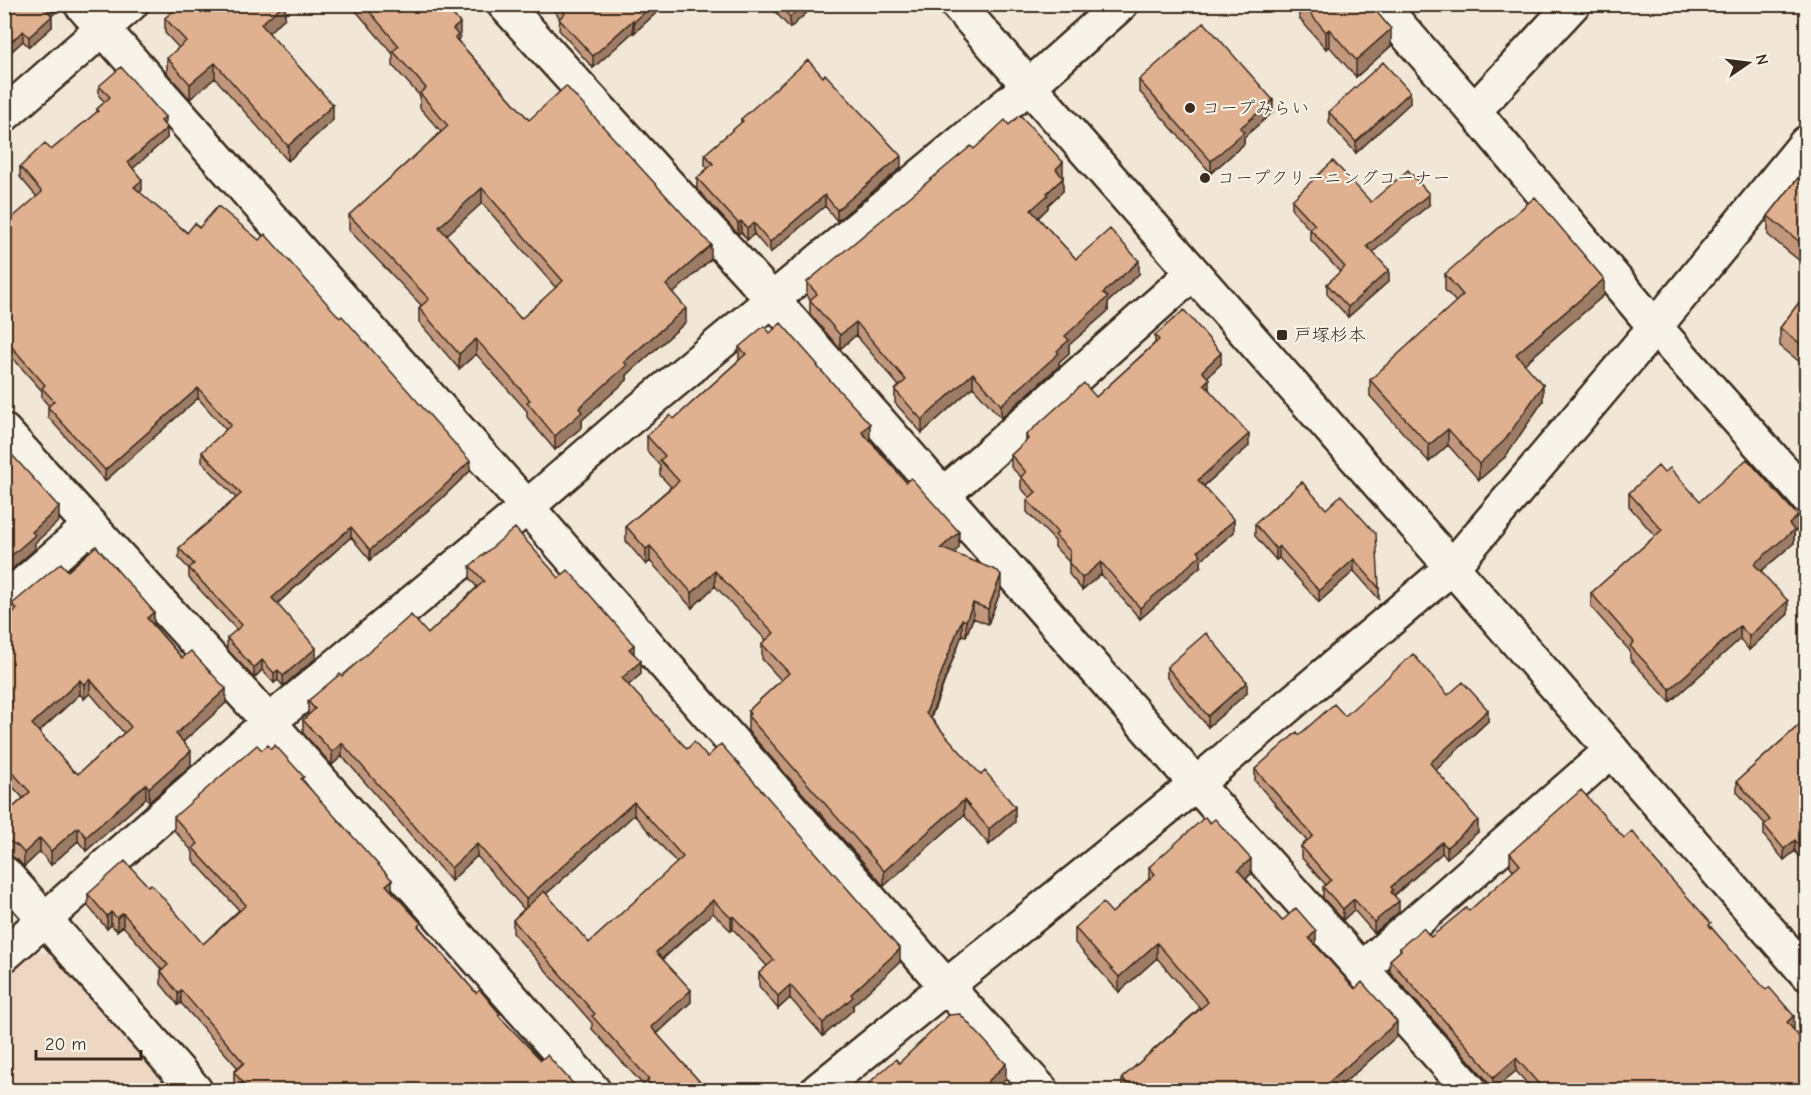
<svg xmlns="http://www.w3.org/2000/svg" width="1811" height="1095" viewBox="0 0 1811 1095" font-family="'Comic Neue','Klee One',sans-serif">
  <rect width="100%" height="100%" fill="#f2e6d7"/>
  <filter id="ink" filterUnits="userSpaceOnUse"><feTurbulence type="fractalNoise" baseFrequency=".0167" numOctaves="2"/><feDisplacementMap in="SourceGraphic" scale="12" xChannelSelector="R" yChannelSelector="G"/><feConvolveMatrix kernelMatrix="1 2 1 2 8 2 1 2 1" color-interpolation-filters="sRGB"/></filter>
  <g filter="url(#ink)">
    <!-- built -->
    <path fill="#edd6c2" d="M28 952 52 953 173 1090H5L4 973Z"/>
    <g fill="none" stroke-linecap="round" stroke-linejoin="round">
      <!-- minor casing -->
      <g stroke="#3b2a1e" stroke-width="38">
        <path id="minor" d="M81 4 527 507 946 986 1041 1090
          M504 4 773 300 1196 784 1470 1090
          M1380 4 1474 111 1655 327 1806 496
          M1474 111 1573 4
          M4 115 131 4
          M4 431 269 722 593 1090
          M943 495 1193 273
          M4 601 90 526
          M4 873 195 1090
          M4 955 269 722 527 507 624 423 1029 86 1121 4
          M1362 969 1612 750"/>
      </g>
      <!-- tertiary casing -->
      <g stroke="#3b2a1e" stroke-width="38">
        <path id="tertiary" d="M957 4 1452 567 1806 973
          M818 1090 1196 784 1452 567 1655 327 1806 143"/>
      </g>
      <!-- minor -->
      <use href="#minor" stroke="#f7f3e8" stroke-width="33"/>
      <!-- tertiary -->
      <use href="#tertiary" stroke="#f7f3e8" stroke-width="33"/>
    </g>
    <!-- wall -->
    <path fill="#c1987d" stroke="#3b2a1e" stroke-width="1.5" fill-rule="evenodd" d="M4 4H56V12L51 16 52 27 29 47 23 41 4 58Z
      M181 4H287L285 6V18L268 32 333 120 288 161 215 78 190 99 167 73V58L179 48 165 33V18Z
      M350 4H444L460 37 458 39V41L529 120 711 259 673 293 686 322 627 375V380L582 420V427L555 450 527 417V411L476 354 459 369 419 322V308L421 305 349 230V215L441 132 420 108V96L393 66V54ZM482 203 556 288 521 319 446 235Z
      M548 4H666L634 33 633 32 593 68 559 30 560 18Z
      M768 4H816L790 28Z
      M1295 4H1370L1391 46 1356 77 1329 46 1326 49 1299 18V9Z
      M1405 4H1418L1411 11Z
      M1139 80 1273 112 1244 137V144L1211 173 1139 91Z
      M99 86 165 125 167 138 133 168 142 190 139 192 470 471 440 500 370 560 351 537 277 604 316 658 283 686 278 680 274 683 262 670 254 678 227 649V638L237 630 189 578V569L179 558V548L236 498 202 462V452L226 430 198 398 105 481 48 417V407L49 406 42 398V391L4 348V225L37 197 20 177V167L51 150 97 112V109L105 102 99 96Z
      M1410 103 1356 153 1329 123V112Z
      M741 119 901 168 837 221 825 206 770 253 754 234 747 240 741 232 738 234 697 189V178L708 168 705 165V154L741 123Z
      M974 149 1063 176 1062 177 1063 191 1048 205V208L1038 218 1076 259 1139 274 1108 302V311L1069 345V353L1059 362V366L1001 418 973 387 922 433 895 403V390L899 386 856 335 840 349 810 314V300L807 295V282Z
      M1806 168V266L1768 235V216Z
      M1292 200 1371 202 1429 205 1372 252 1389 281 1348 317 1327 294V284L1340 272 1310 239V230L1292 210Z
      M1445 274 1604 295 1524 364 1543 401 1505 457 1479 480 1448 445 1429 462 1370 396V380L1456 302 1445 290Z
      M1806 293V390L1799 384V365L1801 363 1780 346V328Z
      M770 333 818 367 870 440 959 548 953 553 1001 590 988 624 973 618 966 636 962 635 931 718 1015 822 989 845 964 815 884 886 748 731V711L781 680 762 659V644L766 640 715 586 692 608 650 561 646 565 626 541V526L671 487 660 475V466L647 451V436L674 419 739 360V347Z
      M1155 335 1221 364 1207 377 1209 390 1249 446 1204 486 1234 532 1201 560V566L1140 619 1101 574 1082 590 1069 574V562L1055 547V541L1027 512V500L1030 498 1021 488V477L1011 467V455L1026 441V435L1096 397 1155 343Z
      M1664 473 1700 501 1798 529 1794 532V543L1761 571 1788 614 1749 650 1740 639 1670 702 1630 659V651L1591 607V593L1655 536 1629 506V493Z
      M1302 482 1379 588V599L1354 571 1319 602 1279 558 1276 560 1255 536V524Z
      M470 566 559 578 634 654 641 674 628 685 687 749 900 962 853 1005V1010L823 1036 790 998 778 1009 759 986V973L767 966 733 929 731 931 713 913 663 959 691 1002 657 1034 707 1090H647V1089L592 1029V1023L513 933V920L524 909 477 856 451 881 342 756 332 765 303 733V720L309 715 308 714V701L342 676 428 634 477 587 470 579ZM634 815 677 863 589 943 546 894Z
      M68 571 154 625 182 658 226 703 183 742 191 765 149 802 146 798 86 851 78 841 51 865 40 852 24 867 18 860 9 855H4V816L23 798 4 777V621L12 614V604ZM90 693 124 733 78 774 74 772 39 732 80 694 84 699Z
      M1167 667 1247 693 1208 727 1167 678Z
      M1448 695 1488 721 1436 770 1478 832 1447 858 1442 853 1394 896 1399 912 1374 933 1354 910 1343 920 1323 898V887L1326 885 1301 857V846L1307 841 1255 781V769L1299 735 1345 716Z
      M1806 719V864L1795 851 1784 860 1764 836V825L1765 824 1737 792V781Z
      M262 750 304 781 421 929 476 993 541 1060 579 1090H238L234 1085V1072L238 1068 181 1003 178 1005 161 984V971L162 970 123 926 117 931 111 925 107 929 88 906V894L148 886 203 944 239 910 193 860V852L174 830V817Z
      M1624 838 1654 860 1711 927 1794 1029 1793 1030 1806 1090H1533L1516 1071 1493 1090 1484 1077 1390 972V960L1400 951V948L1431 937 1469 911 1514 871 1510 866V853Z
      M1149 867 1251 874 1246 879 1282 921 1316 945 1397 1036 1336 1090H1122V1078L1200 1008 1157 958 1119 992 1075 943V928L1112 913 1149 879Z"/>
    <!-- shaded-wall -->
    <path fill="#9d7c66" stroke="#3b2a1e" stroke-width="1.5" d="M53 4H56V12L47 20V10Z
      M280 4H287L285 6V18L261 39V24Z
      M653 4H666L634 33V22Z
      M804 4H816L790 28V17Z
      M1411 4H1418L1411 11Z
      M52 16V27L29 47V37Z
      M633 20V32L593 68V56Z
      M460 23V37L458 39V50L453 29Z
      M1329 29V46L1326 49V32Z
      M1391 29V46L1356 77V60Z
      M23 31V41L4 58V48Z
      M215 63V78L190 99V84Z
      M1410 92V103L1356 153V142Z
      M1273 100V112L1244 137V144L1211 173V161L1240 128Z
      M333 105V120L288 161V146Z
      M165 117V127L161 121Z
      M167 128V138L128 173V162Z
      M901 156V168L837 221V210Z
      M1063 162V176L1056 182V169Z
      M1063 178V191L1048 205V208L1031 224V210L1047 193Z
      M142 180V190L134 197V187Z
      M482 188V203L439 242V227Z
      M1429 194V205L1367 257V246Z
      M825 195V206L770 253V242Z
      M741 221V232L738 234V223Z
      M754 223V234L747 240V228Z
      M711 245V259L666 300V285Z
      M1139 261V274L1108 302V311L1069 345V353L1059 362V366L1001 418V405L1057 351 1065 336 1103 293Z
      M1389 270V281L1348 317V307Z
      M1604 279V295L1516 371V354Z
      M686 308V322L627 375V380L582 420V427L555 450V436L579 408 624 362Z
      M856 322V335L840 349V335Z
      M476 339V354L459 369V354Z
      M1221 353V364L1202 382V371Z
      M973 373V387L922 433V420Z
      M1209 379V390L1204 384Z
      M1543 385V401L1505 457 1479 480V464Z
      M198 388V398L105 481V470Z
      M870 424V440L862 447V432Z
      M1448 429V445L1429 462V445Z
      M1249 434V446L1198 491V480Z
      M470 461V471L440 500 370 560V550Z
      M59 507V521L35 543V549L4 576V562L32 532Z
      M1798 516V529L1794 532V543L1754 577V564L1789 524Z
      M1234 520V532L1201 560V566L1140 619V608L1198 551Z
      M351 527V537L272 608V598Z
      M959 532V548L941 563V548Z
      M650 546V561L646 565V549Z
      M1279 546V558L1276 560V549Z
      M1354 559V571L1319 602V591Z
      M1101 562V574L1082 590V578Z
      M715 571V586L692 608V593Z
      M1001 575V590L988 624V609Z
      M1788 601V614L1749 650V636Z
      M973 603V618L966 636V621Z
      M154 612V626L147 618Z
      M962 619V635L926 728V713Z
      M1740 626V639L1670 702V689Z
      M634 645V658L629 649Z
      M316 648V658L283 686V676Z
      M262 660V670L254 678V668Z
      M641 661V674L622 691V678Z
      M278 670V680L274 683V673Z
      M90 679V693L84 699V685Z
      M80 680V694L32 738V724Z
      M1247 682V693L1208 727V716Z
      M226 689V703L176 748V734Z
      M1488 710V721L1430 775V763Z
      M342 743V756L332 765V752Z
      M191 751V765L149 802V788Z
      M146 784V798L86 851V837Z
      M964 800V815L884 886V871Z
      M634 802V815L526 912V899Z
      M1015 807V822L989 845V829Z
      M1478 820V832L1447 858V847Z
      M78 827V841L51 865V851Z
      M40 838V852L24 867V853Z
      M1795 840V851L1784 860V849Z
      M1442 842V853L1393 896V901L1391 887Z
      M477 844V856L451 881V868Z
      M1251 859V874L1238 885V870Z
      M392 880V893L386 885Z
      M7 898V912L4 915V901Z
      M1354 899V910L1343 920V909Z
      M713 900V913L656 964V952Z
      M1399 901V912L1374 933V922Z
      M111 912V925L107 929V916Z
      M123 913V926L117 931V918Z
      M733 916V929L731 931V918Z
      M1316 931V946L1309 938Z
      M1157 943V958L1119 992V977Z
      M900 949V962L853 1005V1010L823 1036V1023L851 994Z
      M790 985V998L778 1009V996Z
      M181 990V1003L178 1005V993Z
      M691 990V1002L651 1039V1027Z
      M1794 1016V1029L1787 1035V1022Z
      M1397 1022V1036L1336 1090H1320Z
      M1516 1058V1071L1493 1090V1078Z
      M1006 1064V1079L994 1090H979Z"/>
    <!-- building -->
    <path fill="#e0b191" stroke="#3b2a1e" stroke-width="1.5" fill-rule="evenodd" d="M4 4H53L47 10 52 16 29 37 23 31 4 48Z
      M181 4H284L261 24 333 105 288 146 215 63 190 84 167 58 186 41 165 18Z
      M363 4H444L460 23 453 29 458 35 455 38 529 120 566 86 711 245 666 285 686 308 624 362 627 365 579 408 582 412 555 436 527 402 530 400 476 339 459 354 419 308 429 299 349 215 448 126 420 93 426 88 393 51 399 46ZM482 188 563 281 521 319 439 227Z
      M558 4H653L634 22 633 20 593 56 559 19 565 13Z
      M778 4H804L790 17Z
      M1302 4H1370L1391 29 1356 60 1329 29 1326 32Z
      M1204 22 1273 100 1240 128 1244 132 1211 161 1139 80Z
      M808 60 823 77 825 74 901 156 837 210 825 195 770 242 754 223 747 228 741 221 738 223 697 178 713 164 705 154 743 121 741 119Z
      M1383 62 1410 92 1356 142 1329 112Z
      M121 67 165 117 161 121 167 128 128 162 142 180 134 187 187 233 195 223 199 228 218 206 259 240 265 234 340 318 342 316 470 461 440 490 370 550 351 527 272 598 316 648 283 676 278 670 274 673 262 660 254 668 227 638 242 625 189 568 194 564 179 548 241 494 202 452 231 425 198 388 105 470 48 407 54 401 42 388 45 385 4 338V225L42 192 20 167 45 143 51 150 98 111 97 109 110 97 99 86Z
      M1020 115 1063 162 1056 169 1063 178 1047 193 1048 195 1031 210 1076 259 1110 229 1139 261 1103 293 1108 297 1065 336 1069 340 1057 351 1059 353 1001 405 973 373 922 420 895 390 906 380 856 322 840 335 810 300 817 294 807 282 971 146 974 149 1005 120 1009 125Z
      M1333 161 1371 202 1408 170 1429 194 1367 246 1389 270 1348 307 1327 284 1345 267 1310 229 1315 225 1292 200Z
      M1806 168V247L1768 216Z
      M1535 197 1604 279 1516 354 1543 385 1505 440 1479 464 1448 429 1429 445 1370 380 1463 295 1445 274Z
      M1806 293V348L1780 328Z
      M1184 310 1221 353 1202 371 1209 379 1204 384 1249 434 1198 480 1234 520 1198 551 1201 555 1140 608 1101 562 1082 578 1069 563 1070 551 1055 535 1058 533 1027 500 1036 492 1021 477 1026 472 1011 455 1028 439 1026 435 1084 383 1096 397 1159 340 1155 335Z
      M781 323 818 365 817 366 870 424 862 432 906 482 911 478 959 532 941 548 998 571 1001 575 988 609 973 603 966 621 962 619 926 713 981 775 985 771 1015 807 989 829 964 800 884 871 748 716 750 714 748 711 789 673 762 644 774 633 715 571 692 593 650 546 646 549 626 526 679 481 660 460 665 456 647 436 670 415 674 419 746 354 739 347 764 326 770 333Z
      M1806 355V371L1799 365Z
      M4 446 59 507 32 532 35 535 4 562Z
      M1747 459 1798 516 1789 524 1794 530 1754 564 1788 601 1749 636 1740 626 1670 689 1630 646 1634 642 1591 593 1662 530 1629 493 1658 466 1664 473 1670 468 1700 501Z
      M1302 482 1326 509 1341 495 1376 534 1379 588 1354 559 1319 591 1279 546 1276 549 1255 524Z
      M515 528 559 578 568 570 634 645 629 649 641 661 622 678 687 749 694 742 707 757 721 744 900 949 851 994 853 997 823 1023 790 985 778 996 759 973 774 960 733 916 731 918 713 900 656 952 691 990 651 1027 707 1090H656L647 1081 649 1079 592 1016 595 1014 513 920 544 891 589 943 683 857 634 802 526 899 477 844 451 868 342 743 332 752 303 720 315 709 308 701 340 674 342 676 411 615 428 634 484 581 470 566Z
      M96 546 154 612 147 618 182 658 191 651 226 689 176 734 191 751 149 788 146 784 86 837 78 827 51 851 40 838 24 853 18 846 9 841H4V816L30 792 4 763V621L17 609 12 604 61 563 68 571ZM90 679 131 727 78 774 75 771 74 772 32 724 80 680 84 685Z
      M1206 633 1247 682 1208 716 1167 667Z
      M1413 654 1448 695 1463 682 1488 710 1430 763 1478 820 1447 847 1442 842 1391 887 1393 890 1391 892 1399 901 1374 922 1354 899 1343 909 1323 887 1331 880 1301 846 1313 836 1255 769 1297 732 1299 735 1334 704 1345 716Z
      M1806 719V853L1795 840 1784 849 1764 825 1770 820 1737 781Z
      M257 745 262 750 268 745 271 749 275 745 304 777 301 779 392 880 386 885 421 923 418 926 476 993 480 990 500 1014 498 1015 541 1060 547 1055 579 1090H249L234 1072 244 1063 181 990 178 993 161 971 168 965 123 913 117 918 111 912 107 916 88 894 125 861 148 886 151 884 203 944 246 905 193 848 198 844 174 817Z
      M1581 790 1624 838 1632 831 1654 858 1653 859 1711 923 1709 925 1766 990 1769 987 1794 1016 1787 1022 1806 1045V1090H1544L1516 1058 1493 1078 1484 1065 1390 960 1401 950 1400 948 1423 928 1431 937 1466 908 1469 911 1520 865 1510 853Z
      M1205 817 1210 823 1215 819 1251 859 1238 870 1282 921 1296 908 1316 931 1309 938 1355 989 1362 982 1397 1022 1320 1090H1132L1122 1078 1208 1002 1157 943 1119 977 1075 928 1103 903 1112 913 1155 874 1149 867Z
      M960 1014 1006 1064 979 1090H865L863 1088 896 1059 899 1063 949 1015Z"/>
  </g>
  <!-- markers -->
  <g fill="#3b2a1e" stroke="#f7f3e8" stroke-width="2">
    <circle cx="1190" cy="108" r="6"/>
    <circle cx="1205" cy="178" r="6"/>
    <rect x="1276" y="329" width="12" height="12" rx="3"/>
  </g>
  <g text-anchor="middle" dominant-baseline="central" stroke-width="4.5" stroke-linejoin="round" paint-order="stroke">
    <!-- poi labels -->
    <g font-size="18" fill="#3b2a1e" stroke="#f7f3e8" text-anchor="start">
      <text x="1202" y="108">コープみらい</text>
      <text x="1217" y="178">コープクリーニングコーナー</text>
      <text x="1294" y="335">戸塚杉本</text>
    </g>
  </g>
  <!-- margin -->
  <rect width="1811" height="1095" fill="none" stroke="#f7f3e8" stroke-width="24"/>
  <rect x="12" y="12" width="1787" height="1071" fill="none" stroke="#3b2a1e" stroke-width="2" filter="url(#ink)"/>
  <!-- north arrow -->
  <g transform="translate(1748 63) rotate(76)" stroke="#f7f3e8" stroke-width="4.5" paint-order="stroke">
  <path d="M0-4.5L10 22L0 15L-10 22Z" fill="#3b2a1e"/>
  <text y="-9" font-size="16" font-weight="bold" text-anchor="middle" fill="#3b2a1e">N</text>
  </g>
  <!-- scale -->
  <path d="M36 1050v9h105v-9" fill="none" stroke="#3b2a1e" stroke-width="3"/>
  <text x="45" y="1050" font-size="18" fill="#3b2a1e" stroke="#f7f3e8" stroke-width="4.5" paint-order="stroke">20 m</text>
</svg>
